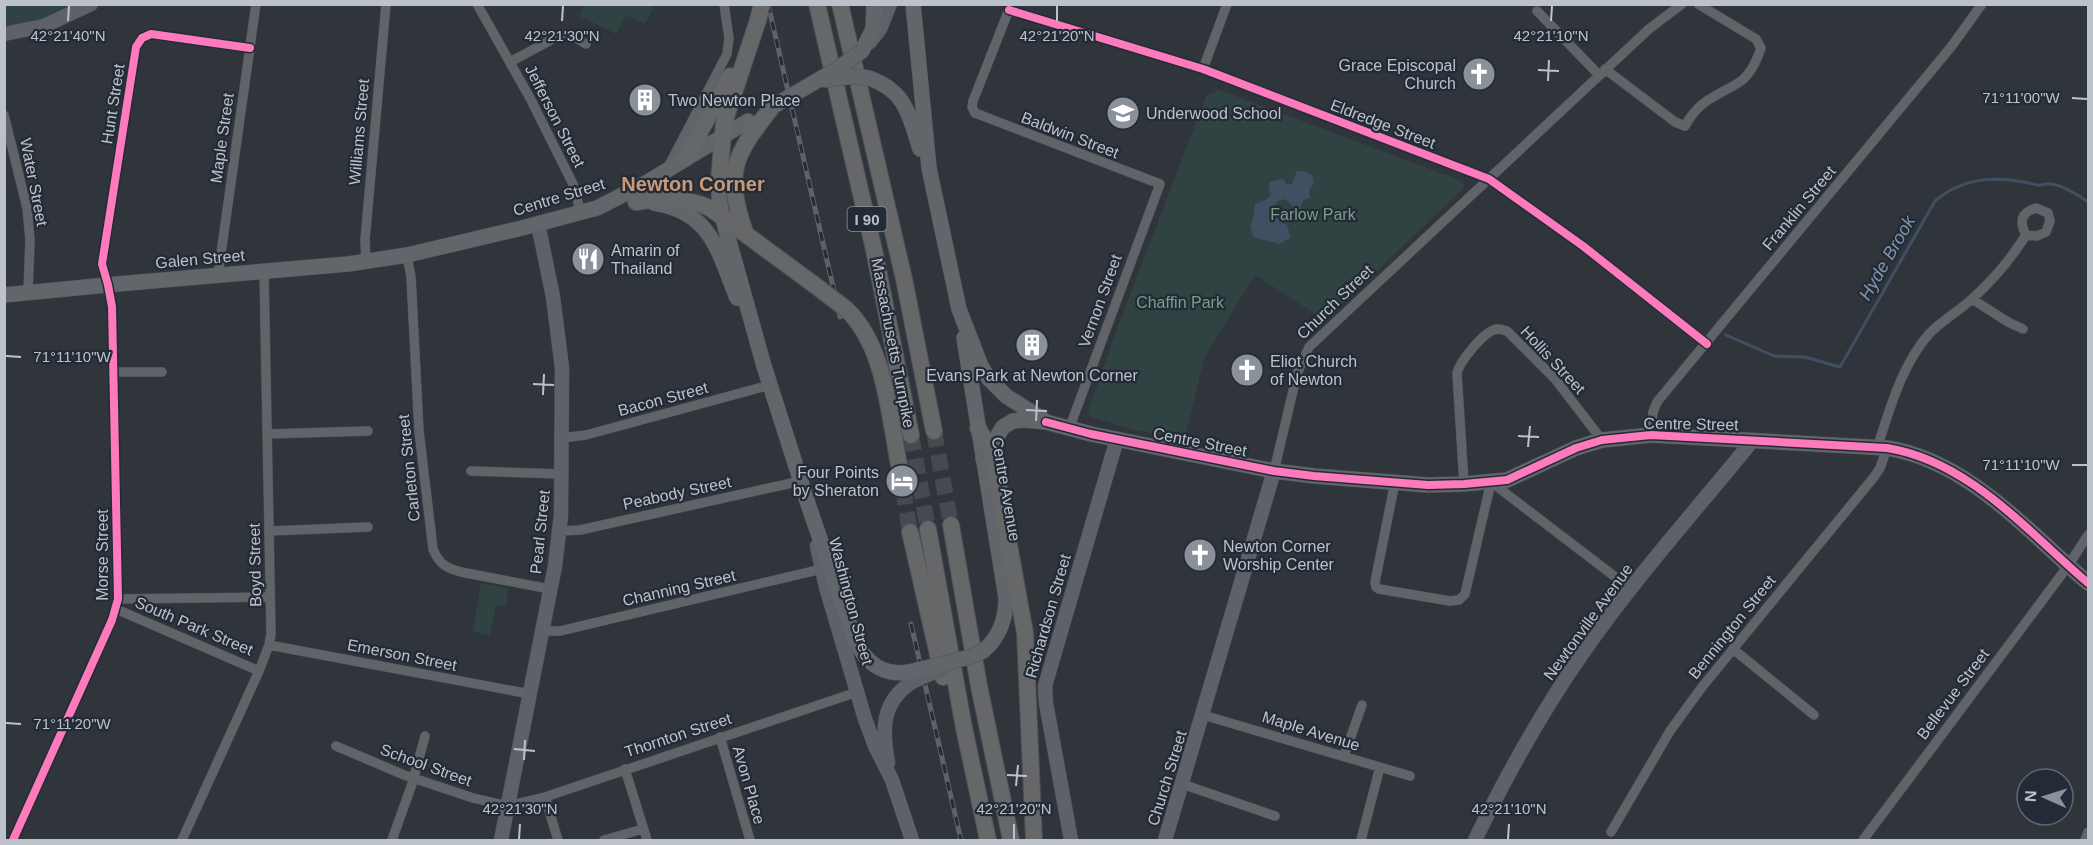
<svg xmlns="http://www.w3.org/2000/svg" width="2093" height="845" viewBox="0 0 2093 845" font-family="Arial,sans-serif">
  <rect width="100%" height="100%" fill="#30353b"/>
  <!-- green -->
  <path fill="#304242" d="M585 4H655V5L645 24 626 15 616 34 579 16Z
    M5 5H91L5 34Z
    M1217 89 1462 181 1464 188 1325 320 1255 275 1204 358 1185 439 1135 430 1091 417 1088 411 1118 326 1207 94 1215 92Z
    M481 583 508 588 506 606 496 605 490 635 473 632Z"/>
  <!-- water -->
  <path fill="#405063" d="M1297 171H1305L1312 175 1314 182 1309 191 1310 198 1303 200 1299 212 1294 210 1290 203 1285 199 1278 201 1272 209 1280 222 1287 225 1291 238 1279 244 1253 237 1250 226 1253 219 1255 204 1267 199 1271 194 1269 189V182L1283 179 1287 184H1292Z"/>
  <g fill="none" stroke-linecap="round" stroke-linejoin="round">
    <!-- stream -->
    <path stroke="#405063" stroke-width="3" d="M1726 335 1774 356 1805 357 1840 367 1935 201C1966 175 2001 176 2037 185 2042 186 2046 183 2051 184 2060 184 2080 196 2088 202"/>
    <!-- highway-tunnel -->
    <path stroke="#454a50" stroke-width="16" stroke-dasharray="16 8" stroke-linecap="butt" d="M934 431 951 525
      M911 435 928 529
      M899 465 910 532"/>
    <!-- street casing -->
    <g stroke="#4e5156" stroke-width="10">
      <path id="street" d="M477 4 530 98 573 184 581 213
        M1010 7 973 101 972 107 975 113 1160 184 1069 429
        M1009 10 1203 69 1489 179 1583 246 1707 344
        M1537 11 1599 75
        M510 62 562 34 571 35 586 44
        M1203 69 1227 4
        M1605 69 1675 122 1685 126C1699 100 1715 97 1738 83 1750 76 1757 60 1761 48L1756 39 1698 4
        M4 115 27 208 30 240 28 292
        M668 167 727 54 729 38 724 4
        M2036 208 2048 213 2050 221 2046 232 2037 236 2026 235C2019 222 2021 212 2036 208Z
        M407 255 411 277 419 431 433 549C439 564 446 568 461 572L550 589
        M366 262 365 240 386 4
        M218 275 256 4
        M1972 299 2008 322 2023 329
        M113 372H162
        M267 434 368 431
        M1651 435 1653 412 1657 402 1951 47 1982 4
        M562 438 586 435 770 385
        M1877 448C1890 409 1901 366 1929 334 1941 321 1959 311 1972 299 1993 280 2011 259 2026 235
        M471 471 562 474
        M1274 471 1297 374 1309 347 1649 29 1682 4
        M1395 482 1375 582 1376 587 1379 589 1450 601 1459 600 1465 594 1491 482 1631 589
        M1464 484 1457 373C1460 361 1484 331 1497 329 1500 329 1504 330 1507 331L1555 379 1602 440
        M269 531 368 527
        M560 531 580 530 801 481
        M118 599 270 597
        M116 609 259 671
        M542 631H560L822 569
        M269 645 530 694
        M1733 649 1814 715
        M1203 715 1410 776
        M720 737 750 840
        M336 746 404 775 473 798 508 806 545 797 857 692
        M1344 756 1362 705
        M625 769 647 840
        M1182 784 1275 816
        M545 797 558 840
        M1611 832 1670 731 1702 687 1874 477 1880 468 1887 448
        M13 840 112 620 118 599 112 307 108 285 102 264 136 47 142 38 151 34 250 48
        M182 840 259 671 269 645 271 634 264 271
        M392 840 412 784 425 736
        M604 840 643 829
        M1361 840 1380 767
        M1863 840 2068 566 2088 535
        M2085 840 2088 832"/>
    </g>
    <!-- secondary casing -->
    <g stroke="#4e5156" stroke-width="15">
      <path id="secondary" d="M4 34 44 26 91 4
        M870 42 880 29 890 4
        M817 546 826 587 865 719 875 746 892 780 912 840
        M888 763C882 730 881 702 912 682
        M501 840 555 566 561 515 562 368 553 297 538 224
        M1071 840 1046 703 1045 686 1117 439
        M1165 840 1274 471
        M1475 840C1506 776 1541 713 1582 654 1634 579 1696 510 1753 440"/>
    </g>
    <!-- primary casing -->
    <g stroke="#4d5257" stroke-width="16">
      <path id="primary" d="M913 4 929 168 959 309 981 366 989 379 1006 396 1044 420
        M862 51 873 29 874 4
        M869 78C906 91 909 115 920 149
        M720 168 719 196 722 216 764 366 809 507 855 640C866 663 882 676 909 672
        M654 203C712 212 718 252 737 298
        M4 295 117 284 348 264 407 255 522 228 597 208 646 183 748 121
        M964 338 1006 598C1006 618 999 638 983 651
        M983 459 1003 427 1013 421 1024 420 1046 422 1091 434 1274 471 1314 476 1428 485 1464 484 1507 480 1576 448 1602 440 1651 435 1887 448C1969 461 2028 532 2088 583"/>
    </g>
    <!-- highway casing -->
    <g stroke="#4c5157" stroke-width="18">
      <path id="highway" d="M817 4 874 250 911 435
        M840 4 904 279 934 431
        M686 158 730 76
        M719 179 724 123 758 20
        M636 202C662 198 686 197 710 208L820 289
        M745 232C724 171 734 156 772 107
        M846 309C885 345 889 415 899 465
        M978 428 993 456 1025 633 1034 840
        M951 525 979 686 1011 840
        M928 529 964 728 988 840
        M910 532 943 677"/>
    </g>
    <!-- street -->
    <use href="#street" stroke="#606468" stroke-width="9"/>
    <!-- secondary -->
    <use href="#secondary" stroke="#5e6268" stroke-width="14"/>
    <!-- primary -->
    <use href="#primary" stroke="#62666b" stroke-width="15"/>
    <!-- highway -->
    <use href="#highway" stroke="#656769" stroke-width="16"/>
    <!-- rail casing -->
    <g stroke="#5e6267" stroke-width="5">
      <path id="rail" d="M768 4 840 317
        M911 624 961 840"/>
    </g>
    <!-- rail -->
    <use href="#rail" stroke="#232b36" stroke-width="3" stroke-dasharray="9" stroke-linecap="butt"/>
    <!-- secondary-bridge casing -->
    <g stroke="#4e5156" stroke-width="15" stroke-linecap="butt">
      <path id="secondary-bridge" d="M912 682 943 668"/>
    </g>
    <!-- primary-bridge casing -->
    <g stroke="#4d5257" stroke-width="16" stroke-linecap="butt">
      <path id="primary-bridge" d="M824 80 854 76 869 78
        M772 107 837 69 862 51
        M909 672 970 657 983 651"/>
    </g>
    <!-- highway-bridge casing -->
    <g stroke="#4c5157" stroke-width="18" stroke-linecap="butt">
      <path id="highway-bridge" d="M758 20 762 4
        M820 289 846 309"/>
    </g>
    <!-- secondary-bridge -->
    <use href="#secondary-bridge" stroke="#5e6268" stroke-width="14"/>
    <!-- primary-bridge -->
    <use href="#primary-bridge" stroke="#62666b" stroke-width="15"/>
    <!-- highway-bridge -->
    <use href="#highway-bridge" stroke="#656769" stroke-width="16"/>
    <!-- cycleway casing -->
    <g stroke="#232b36" stroke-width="11">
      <path id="cycleway" d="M1009 10 1203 69 1489 179 1583 246 1707 344
        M1046 422 1091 434 1274 471 1314 476 1428 485 1464 484 1507 480 1576 448 1602 440 1651 435 1887 448C1969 461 2028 532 2088 583
        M13 840 112 620 118 599 112 307 108 285 102 264 136 47 142 38 151 34 250 48"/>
    </g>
    <!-- cycleway -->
    <use href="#cycleway" stroke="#fd7abc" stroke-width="8"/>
  </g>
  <!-- ticks -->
  <path fill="none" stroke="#bcc2ca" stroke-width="2" d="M68 21 69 6M562 21 563 6M1057 21V6M1551 21 1552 6M1538 70 1559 71M1548 81 1549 60M2072 98 2087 99M6 356 21 357M533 384 554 385M543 395 544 374M1026 410 1047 411M1036 421 1037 400M1518 436 1539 437M1528 447 1530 426M2072 465H2087M6 723 21 724M514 749 535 751M524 760 525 740M1007 775 1027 776M1016 786 1018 765M519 839 520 824M1014 839V824M1508 839 1509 824"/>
  <!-- icons -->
  <defs>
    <g id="church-disc" transform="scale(1.725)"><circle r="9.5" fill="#8b9198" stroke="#232b36"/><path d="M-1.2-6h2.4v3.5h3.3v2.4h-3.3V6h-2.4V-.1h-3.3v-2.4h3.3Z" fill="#fff"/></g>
    <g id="building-disc" transform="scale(1.725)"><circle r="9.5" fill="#8b9198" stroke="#232b36"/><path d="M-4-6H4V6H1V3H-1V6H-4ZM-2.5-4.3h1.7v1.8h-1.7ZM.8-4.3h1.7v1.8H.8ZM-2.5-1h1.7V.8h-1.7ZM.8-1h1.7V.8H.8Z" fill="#fff"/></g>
    <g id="school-disc" transform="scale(1.725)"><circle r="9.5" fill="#8b9198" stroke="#232b36"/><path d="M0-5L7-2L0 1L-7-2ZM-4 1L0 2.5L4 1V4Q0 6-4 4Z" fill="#fff"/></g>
    <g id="restaurant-disc" transform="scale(1.725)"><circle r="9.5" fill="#8b9198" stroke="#232b36"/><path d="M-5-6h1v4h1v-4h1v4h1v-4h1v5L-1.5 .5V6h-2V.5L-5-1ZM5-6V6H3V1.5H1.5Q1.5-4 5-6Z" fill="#fff"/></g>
    <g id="hotel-disc" transform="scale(1.725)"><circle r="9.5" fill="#8b9198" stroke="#232b36"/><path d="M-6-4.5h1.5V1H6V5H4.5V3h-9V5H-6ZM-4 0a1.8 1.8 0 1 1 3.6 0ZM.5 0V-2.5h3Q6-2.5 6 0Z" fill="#fff"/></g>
  </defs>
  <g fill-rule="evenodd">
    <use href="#church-disc" x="1479" y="74"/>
    <use href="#building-disc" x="645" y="100"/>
    <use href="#school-disc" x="1123" y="113"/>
    <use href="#restaurant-disc" x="588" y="259"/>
    <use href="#building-disc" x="1032" y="345"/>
    <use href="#church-disc" x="1247" y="370"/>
    <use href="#hotel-disc" x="902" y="481"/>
    <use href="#church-disc" x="1200" y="555"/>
  </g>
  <g text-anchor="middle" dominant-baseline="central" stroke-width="4.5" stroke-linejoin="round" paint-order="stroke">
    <!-- shield labels -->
    <rect fill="#232b36" stroke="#8e959e" stroke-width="1.5" x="847.5" y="207" width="39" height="24" rx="4.5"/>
    <g font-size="15" font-weight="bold" fill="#bcc2ca">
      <text x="867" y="219">I 90</text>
    </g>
    <!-- poi labels -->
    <g font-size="16" fill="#bcc2ca" stroke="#232b36" text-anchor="start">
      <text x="1456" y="65" text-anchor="end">Grace Episcopal<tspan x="1456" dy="18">Church</tspan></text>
      <text x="668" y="100">Two Newton Place</text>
      <text x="1146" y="113">Underwood School</text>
      <text x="611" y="250">Amarin of<tspan x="611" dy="18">Thailand</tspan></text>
      <text x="1270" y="361">Eliot Church<tspan x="1270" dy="18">of Newton</tspan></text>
      <text x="1032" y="375" text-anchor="middle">Evans Park at Newton Corner</text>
      <text x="879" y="472" text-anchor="end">Four Points<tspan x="879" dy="18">by Sheraton</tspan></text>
      <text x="1223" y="546">Newton Corner<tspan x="1223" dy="18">Worship Center</tspan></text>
    </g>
    <!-- street labels -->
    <g font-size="16" fill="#bcc2ca" stroke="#232b36">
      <text transform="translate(113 104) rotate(-81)">Hunt Street</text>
      <text transform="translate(555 116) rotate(63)">Jefferson Street</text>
      <text transform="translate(1383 124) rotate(21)">Eldredge Street</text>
      <text transform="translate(359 132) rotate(-85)">Williams Street</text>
      <text transform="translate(1070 135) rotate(21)">Baldwin Street</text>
      <text transform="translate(222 138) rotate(-82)">Maple Street</text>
      <text transform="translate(34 182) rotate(79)">Water Street</text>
      <text transform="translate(559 197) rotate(-17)">Centre Street</text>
      <text transform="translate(1799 208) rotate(-50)">Franklin Street</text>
      <text transform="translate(200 259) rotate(-5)">Galen Street</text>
      <text transform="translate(1100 301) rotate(-70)">Vernon Street</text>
      <text transform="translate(1335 302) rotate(-44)">Church Street</text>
      <text transform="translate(893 343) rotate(79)">Massachusetts Turnpike</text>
      <text transform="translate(1553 360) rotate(47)">Hollis Street</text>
      <text transform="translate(663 399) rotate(-15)">Bacon Street</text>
      <text transform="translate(1691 424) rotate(1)">Centre Street</text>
      <text transform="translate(1200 442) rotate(11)">Centre Street</text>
      <text transform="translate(409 468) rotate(-96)">Carleton Street</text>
      <text transform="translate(1006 489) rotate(80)">Centre Avenue</text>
      <text transform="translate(677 493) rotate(-12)">Peabody Street</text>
      <text transform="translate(540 532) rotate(-84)">Pearl Street</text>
      <text transform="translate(102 555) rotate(-90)">Morse Street</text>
      <text transform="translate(255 565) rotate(-91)">Boyd Street</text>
      <text transform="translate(679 588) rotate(-13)">Channing Street</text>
      <text transform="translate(851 601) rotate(75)">Washington Street</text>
      <text transform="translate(1048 616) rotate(-74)">Richardson Street</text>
      <text transform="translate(1588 622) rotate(-54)">Newtonville Avenue</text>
      <text transform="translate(194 626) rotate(23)">South Park Street</text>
      <text transform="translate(1732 627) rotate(-51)">Bennington Street</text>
      <text transform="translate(402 655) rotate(11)">Emerson Street</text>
      <text transform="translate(1953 694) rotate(-53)">Bellevue Street</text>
      <text transform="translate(1311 731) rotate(17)">Maple Avenue</text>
      <text transform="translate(678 735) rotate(-18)">Thornton Street</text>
      <text transform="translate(426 765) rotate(20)">School Street</text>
      <text transform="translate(1167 778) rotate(-73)">Church Street</text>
      <text transform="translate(749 785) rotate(74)">Avon Place</text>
    </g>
    <!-- park labels -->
    <g font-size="16" fill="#7d9d84" stroke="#232b36">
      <text x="1313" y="214">Farlow Park</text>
      <text x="1180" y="302">Chaffin Park</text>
    </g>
    <!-- water labels -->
    <g font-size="18" font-style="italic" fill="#8093aa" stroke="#232b36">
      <text transform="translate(1887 258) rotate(-60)">Hyde Brook</text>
    </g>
    <!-- quarter labels -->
    <g font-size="20" font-weight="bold" fill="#ca9977" stroke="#232b36">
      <text x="693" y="184">Newton Corner</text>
    </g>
  </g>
  <g font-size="15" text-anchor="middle" fill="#bcc2ca" stroke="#232b36" stroke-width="4.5" stroke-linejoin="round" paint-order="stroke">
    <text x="68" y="41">42°21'40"N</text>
    <text x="562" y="41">42°21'30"N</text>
    <text x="1057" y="41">42°21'20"N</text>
    <text x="1551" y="41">42°21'10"N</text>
    <text x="2021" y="103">71°11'00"W</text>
    <text x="72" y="362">71°11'10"W</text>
    <text x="2021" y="470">71°11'10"W</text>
    <text x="72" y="729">71°11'20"W</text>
    <text x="520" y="814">42°21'30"N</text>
    <text x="1014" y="814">42°21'20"N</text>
    <text x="1509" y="814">42°21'10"N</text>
  </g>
  <!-- border -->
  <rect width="2093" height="845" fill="none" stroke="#bcc2ca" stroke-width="12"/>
  <!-- north arrow -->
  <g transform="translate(2045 797) rotate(273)"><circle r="28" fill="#232b36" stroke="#606771" stroke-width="1.5"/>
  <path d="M0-4.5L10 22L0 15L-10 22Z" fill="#8b9198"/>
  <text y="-9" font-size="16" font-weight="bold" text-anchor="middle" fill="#bcc2ca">N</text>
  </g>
</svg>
